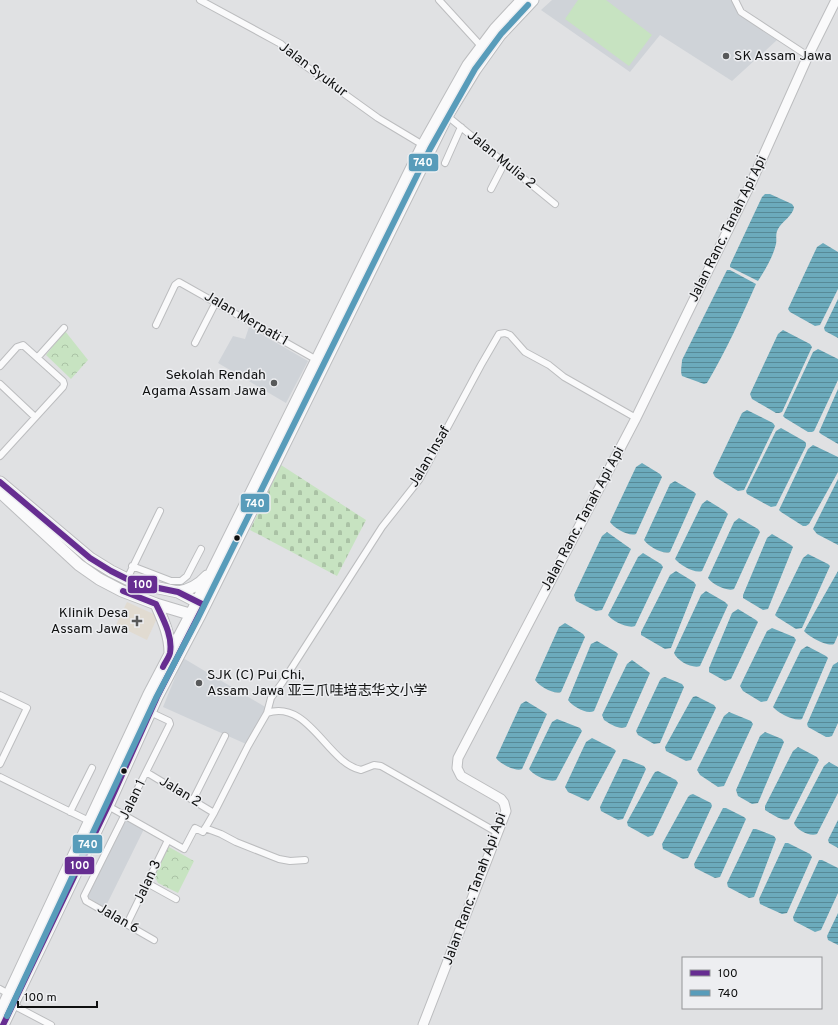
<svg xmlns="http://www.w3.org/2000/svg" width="838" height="1025" viewBox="0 0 838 1025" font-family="Overpass,'Noto Sans SC',sans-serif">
  <defs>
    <pattern id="cemetery-stones" width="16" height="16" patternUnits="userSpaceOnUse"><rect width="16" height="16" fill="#c7e3c1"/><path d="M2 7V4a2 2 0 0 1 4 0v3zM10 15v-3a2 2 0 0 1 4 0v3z" fill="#aac2a5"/></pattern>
    <pattern id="park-crowns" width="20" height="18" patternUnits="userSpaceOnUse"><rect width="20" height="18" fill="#c7e3c1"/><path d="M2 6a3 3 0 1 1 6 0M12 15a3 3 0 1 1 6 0" fill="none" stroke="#aac2a5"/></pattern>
    <pattern id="water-rules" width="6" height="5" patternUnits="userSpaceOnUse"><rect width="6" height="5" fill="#6cabbc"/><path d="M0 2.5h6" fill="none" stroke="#578a97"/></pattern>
  </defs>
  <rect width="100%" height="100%" fill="#e0e1e3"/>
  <!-- built -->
  <path fill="#cfd3d8" d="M552 0H733L740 15 777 40 732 81 660 35 630 72 541 10Z
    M249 327 308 361 286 403 218 363 233 336 245 339Z
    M183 658 267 708 246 744 163 707Z
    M125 819 144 829 105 908 86 896Z"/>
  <!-- medical -->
  <path fill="#e1dbd1" d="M127 602 158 616 147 640 116 625Z"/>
  <!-- cemetery -->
  <path fill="url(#cemetery-stones)" d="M281 465 366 520 337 576 250 530Z"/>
  <!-- park -->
  <path fill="url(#park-crowns)" d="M65 331 88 360 71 379 46 355Z
    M169 847 194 861 178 893 158 883 154 875Z"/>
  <!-- pitch -->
  <path fill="#c7e3c1" d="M578 0H606L652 35 629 66 565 19Z"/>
  <!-- water -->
  <path fill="url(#water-rules)" d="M765 194H770L792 204 794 207C793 216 782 221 778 229 775 234 777 239 776 244 773 257 765 270 758 281L730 267V265L762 197Z
    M823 243 838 252V289L820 325 815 326 790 312 788 309 817 247Z
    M727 270H730L756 284C741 318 726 351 707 383L704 384 682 376C680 371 682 365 682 360Z
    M838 299V338L825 331 824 328Z
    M783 330 810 344 812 347 782 412 779 413H776L752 399 750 394 778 334Z
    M818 349 838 359V380L814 431 812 432H808L785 418 783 416 813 352Z
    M838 389V444L821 434 819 432Z
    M747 410 773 423 775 426 744 490 738 491 715 477 713 473 742 413Z
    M781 428 804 441 806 443V446L776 506 771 507 747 494 746 491 776 431Z
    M813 445 838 457V472L809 524 806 526H803L781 512 779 510 808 449Z
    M642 463 660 474 662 477 636 534C629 537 614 528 610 522L636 467Z
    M838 479V545L817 534 813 529Z
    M675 481 694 492 696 494 670 552C663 555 648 546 644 540L670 484Z
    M707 500 725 511 728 514 702 571C695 574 680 565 675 559L702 504Z
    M739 518 758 529 760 532 734 589C727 592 712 584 708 578L734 522Z
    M607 532 631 549 602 610 596 611 576 601 574 595 602 536Z
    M772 534 791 545 793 547 768 609 763 610 743 598V595L767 538Z
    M643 553 661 564 663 567 635 626C628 629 612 621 608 615L638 557Z
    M808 554 828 564 830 566 802 628 796 629 777 617 775 615 803 558Z
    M676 571 694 582 696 585 671 648 665 649 641 635V632L670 575Z
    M838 571V635L834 644C828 647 809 637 804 631Z
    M706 591 725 602 728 605 700 666C693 669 677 661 674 653L701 595Z
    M738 609 756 620 758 622 731 679 725 681 709 672V668L732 613Z
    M565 623 583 634 585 637 561 692C554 695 539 686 535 680L559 627Z
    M772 628 794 637 796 640 767 701 761 702 743 691 740 686 767 631Z
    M597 641 616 652 618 654 594 711C587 715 572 706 568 700L591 644Z
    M807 646 826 656 828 658 802 719C795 722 778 713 773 707L801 650Z
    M632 660 650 673 626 727C619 730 610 724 604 720L602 715 627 664Z
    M838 662V723L832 736 829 737H826L808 727 807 724 833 665Z
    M665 677 682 684 684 687 660 743 654 744 638 735 636 731 660 680 662 678Z
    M696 696 714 705 716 708 691 760 686 761 666 751 665 747 691 700 693 697Z
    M526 701 544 712 547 714 522 769C516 772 500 764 496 758L521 704Z
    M729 712 751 721 753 724 724 786 718 787 700 775 697 770 724 716Z
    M557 719 580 728 582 731 556 780C549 783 533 775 529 769L552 722Z
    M765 732 782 739 784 742 758 803 752 804 738 796 736 790 760 736Z
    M592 738 614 749 616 751 590 799 588 801 568 792 565 787 586 742Z
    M798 747 817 757 819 760 789 819C782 822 772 814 765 810V806L793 751Z
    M623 759H626L644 766 646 769 623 819 618 820 601 811 600 807Z
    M829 762 838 767V793L817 834C810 837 796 830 794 823L824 766Z
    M658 771 676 780 678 783 653 835 648 837 628 826 627 822 653 775 655 772Z
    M693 794 711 803 712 806 688 858 683 859 663 849 662 844 688 797 690 795Z
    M723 808H726L744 817 746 819 720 877 715 878 695 868 694 864Z
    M838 820V848L829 843 828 840Z
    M753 829H756L774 836 776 839 754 897 749 898 728 887 727 883Z
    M785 843H788L810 854 812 857 787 913 782 914 760 904 759 899Z
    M819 860H822L838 868V893L821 930 815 932 794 921 793 917Z
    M838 913V945L828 940 827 936Z"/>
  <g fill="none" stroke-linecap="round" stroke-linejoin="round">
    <!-- street casing -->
    <g stroke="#bcbdbf" stroke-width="8">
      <path id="street" d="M200 0 281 44 300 62 378 118 423 145
        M439 0 481 46
        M735 0 741 12 808 56
        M446 115 555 204
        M445 163 461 127
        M491 189 505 162
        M156 325 175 285 179 282 317 360
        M195 343 216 302
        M38 357 64 328
        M0 366 17 347 23 345 63 381 64 384 63 387 0 456
        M0 384 35 417
        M132 566 171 581H181L187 576 201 549
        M127 579 160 511
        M0 695 27 708 0 764
        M150 712 169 721 170 724 84 896 86 901 154 940
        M267 713C309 699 327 763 361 770L374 765 381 766 498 833
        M146 772 214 813
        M0 777 89 821
        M193 800 225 736
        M108 806 184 849 195 828 203 832 214 813 248 746 267 713 271 698 282 683 382 527 419 480 481 365 499 334 505 333 510 335 525 352 549 365 564 377 636 418
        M70 812 92 768
        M205 828 221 834 236 842 279 859 290 861 305 860
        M147 883 176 899
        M127 924 168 840
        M0 989 9 994
        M13 1005 51 1025"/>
    </g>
    <!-- secondary casing -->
    <g stroke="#bcbdbf" stroke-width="11">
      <path id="secondary" d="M423 1025 506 811 504 803 501 799 461 776 457 768 458 758 635 420 752 181 808 56 836 0"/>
    </g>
    <!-- highway casing -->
    <g stroke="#bcbdbf" stroke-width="13">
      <path id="highway" d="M0 482 90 558 111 571 127 579 144 585 178 592 203 605
        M0 492 79 565 99 579 122 591 156 604 196 616
        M178 592C190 590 199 585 207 576
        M156 604C163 620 170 635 170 653
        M0 1013 149 694 191 614 423 145 468 65 495 29 522 0
        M3 1025 108 806 157 697 199 617 447 116 475 70 500 35 533 0"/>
    </g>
    <!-- street -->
    <use href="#street" stroke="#fafafb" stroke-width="6"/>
    <!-- secondary -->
    <use href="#secondary" stroke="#fafafb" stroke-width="9"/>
    <!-- highway -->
    <use href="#highway" stroke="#fafafb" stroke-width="11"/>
    <!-- bus-1 casing -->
    <g stroke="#edeef1" stroke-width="9">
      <path id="bus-1" d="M0 482 90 558 111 571 127 579 144 585 178 592 204 605 157 697 108 806 3 1025
        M123 591 156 604C163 619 173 636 170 653 169 658 165 662 163 667"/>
    </g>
    <!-- bus-2 casing -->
    <g stroke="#edeef1" stroke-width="9">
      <path id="bus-2" d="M7 1016 156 698 198 618 430 149 475 69 501 34 528 5"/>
    </g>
    <!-- bus-1 -->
    <use href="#bus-1" stroke="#662d91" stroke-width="6"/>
    <!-- bus-2 -->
    <use href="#bus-2" stroke="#589cba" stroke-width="6"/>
  </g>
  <!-- markers -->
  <g fill="#58595a" stroke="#edeef1" stroke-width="1.5">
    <circle cx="726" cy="56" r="4"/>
    <circle cx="274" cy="383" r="4"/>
    <path d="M135 615h4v4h4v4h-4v4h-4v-4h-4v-4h4z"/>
    <circle cx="199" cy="683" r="4"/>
  </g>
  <g fill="#0f1010" stroke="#edeef1" stroke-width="1.5">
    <circle cx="237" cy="538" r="3.5"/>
    <circle cx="124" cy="771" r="3.5"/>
  </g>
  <g text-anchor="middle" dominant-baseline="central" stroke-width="3" stroke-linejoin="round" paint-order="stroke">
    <!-- poi labels -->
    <g font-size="14" fill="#0f1010" stroke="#edeef1" text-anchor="start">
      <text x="734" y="56">SK Assam Jawa</text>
      <text x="266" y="375" text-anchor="end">Sekolah Rendah<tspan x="266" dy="16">Agama Assam Jawa</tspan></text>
      <text x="128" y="613" text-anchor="end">Klinik Desa<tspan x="128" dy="16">Assam Jawa</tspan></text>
      <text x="207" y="675">SJK (C) Pui Chi,<tspan x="207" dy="16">Assam Jawa 亚三爪哇培志华文小学</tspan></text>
    </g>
    <!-- street labels -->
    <g font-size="14" fill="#0f1010" stroke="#edeef1">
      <text transform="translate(313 70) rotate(37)">Jalan Syukur</text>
      <text transform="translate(501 160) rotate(39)">Jalan Mulia 2</text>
      <text transform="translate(728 229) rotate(-64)">Jalan Ranc. Tanah Api Api</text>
      <text transform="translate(246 319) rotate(30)">Jalan Merpati 1</text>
      <text transform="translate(430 457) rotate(-60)">Jalan Insaf</text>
      <text transform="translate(583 519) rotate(-62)">Jalan Ranc. Tanah Api Api</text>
      <text transform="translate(180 792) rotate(31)">Jalan 2</text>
      <text transform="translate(133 800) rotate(-64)">Jalan 1</text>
      <text transform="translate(148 882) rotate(-65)">Jalan 3</text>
      <text transform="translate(475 889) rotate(-70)">Jalan Ranc. Tanah Api Api</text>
      <text transform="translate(118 919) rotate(30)">Jalan 6</text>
    </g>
  </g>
  <g stroke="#edeef1" stroke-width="1.5">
    <rect x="408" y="153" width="31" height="19" rx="4" fill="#589cba"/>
    <rect x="240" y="493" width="30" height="20" rx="4" fill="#589cba"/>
    <rect x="127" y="575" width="31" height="19" rx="4" fill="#662d91"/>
    <rect x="72" y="834" width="31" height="20" rx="4" fill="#589cba"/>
    <rect x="64" y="856" width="31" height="19" rx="4" fill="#662d91"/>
  </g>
  <g font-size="11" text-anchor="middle" font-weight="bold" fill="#fff">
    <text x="423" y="166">740</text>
    <text x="255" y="507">740</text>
    <text x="143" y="588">100</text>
    <text x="88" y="848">740</text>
    <text x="80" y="869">100</text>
  </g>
  <!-- legend -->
  <rect x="682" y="957" width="140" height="52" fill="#edeef1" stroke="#949597"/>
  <rect x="690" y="970" width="20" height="6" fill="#662d91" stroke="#949597"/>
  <text x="718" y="977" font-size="12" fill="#0f1010">100</text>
  <rect x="690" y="990" width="20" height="6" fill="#589cba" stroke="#949597"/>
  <text x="718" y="997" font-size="12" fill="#0f1010">740</text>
  <!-- scale -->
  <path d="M18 1001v6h79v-6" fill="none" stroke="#0f1010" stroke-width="2"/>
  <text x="24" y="1001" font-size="12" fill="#0f1010" stroke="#edeef1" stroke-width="3" paint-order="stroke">100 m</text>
</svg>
